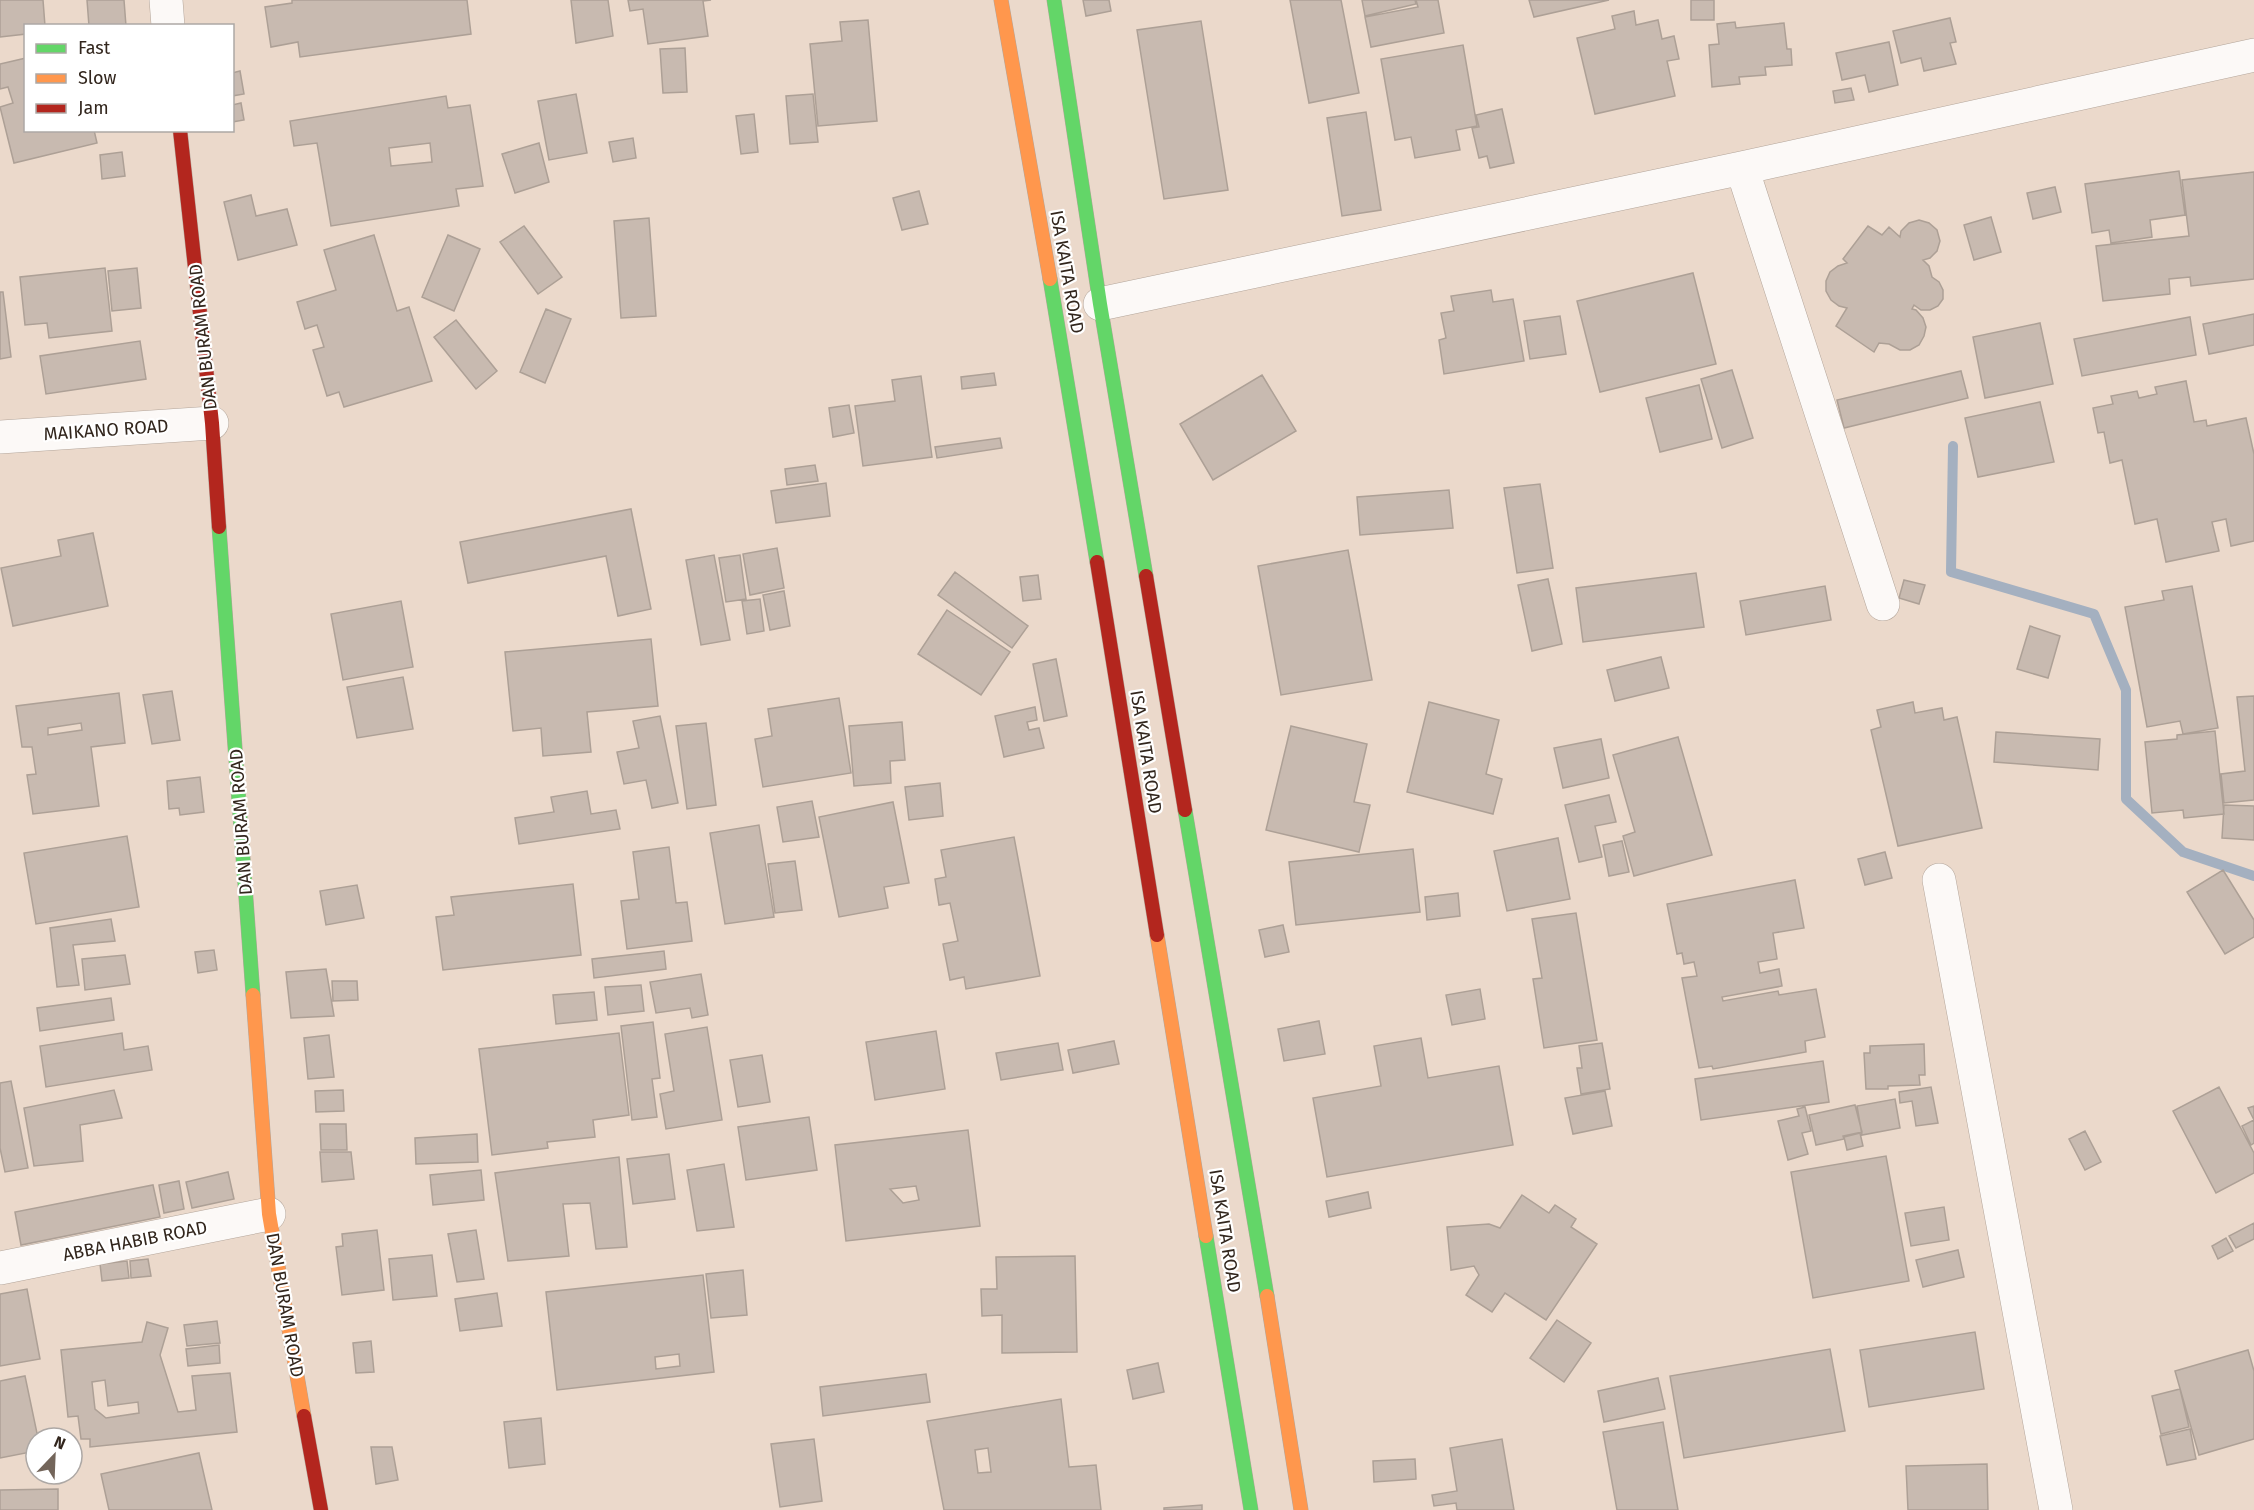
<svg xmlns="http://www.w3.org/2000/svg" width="2254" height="1510" viewBox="0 0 2254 1510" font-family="'Fira Sans',sans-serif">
  <rect width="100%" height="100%" fill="#ebd9cb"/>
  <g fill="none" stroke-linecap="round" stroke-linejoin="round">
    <!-- stream -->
    <path stroke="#a4b0c0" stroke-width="10" d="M1953 446 1951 572 2094 614 2126 690V799L2183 852 2254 876"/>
  </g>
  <!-- building -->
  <path fill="#c8bab0" stroke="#ada096" stroke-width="1.5" fill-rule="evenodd" d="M0 0H43L45 26H26V34L0 37Z
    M87 0H124L126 26H89Z
    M292 0H467L471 34 300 57 298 42 271 47 265 7 292 3Z
    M571 0H608L613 36 576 43Z
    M628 0H711L703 1 708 36 648 44 643 9 630 11Z
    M1083 0H1109L1111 11 1086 16Z
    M1290 0H1341L1359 93 1309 103Z
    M1362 0H1415L1416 4 1365 16Z
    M1416 0H1438L1444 33 1371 47 1365 17 1418 7Z
    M1529 0H1609L1534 17Z
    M1691 0H1714V20H1691Z
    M1634 11 1636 25 1658 20 1662 39 1674 36 1679 59 1667 61 1675 96 1595 114 1577 38 1615 29 1612 16Z
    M1950 18 1956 42 1950 43 1956 64 1924 71 1921 58 1901 63 1893 31Z
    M868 20 877 121 818 126 810 44 842 41 840 22Z
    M1201 21 1228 190 1164 199 1137 30Z
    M1735 22 1736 28 1784 23 1787 49H1791L1792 65 1765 67 1766 75 1739 77 1740 84 1712 87 1709 45 1719 44 1717 24Z
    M1889 42 1898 85 1869 92 1865 75 1842 80 1836 53Z
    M1463 45 1477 126 1456 130 1460 150 1415 158 1411 137 1395 140 1381 59Z
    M685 48 687 92 663 93 660 49Z
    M26 58V130H94L97 143 14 163 0 107 13 103 8 87 0 89V64Z
    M240 71 244 94 232 96V73Z
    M1851 88 1854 100 1835 103 1833 91Z
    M576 94 587 153 549 160 538 101Z
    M813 94 818 142 790 144 786 96Z
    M446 96 448 108 470 105 483 186 456 189 459 206 331 226 317 143 294 146 290 121ZM430 143 432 162 391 166 389 148Z
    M241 103 244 120 232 122V105Z
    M1502 109 1514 163 1490 168 1487 156 1479 158 1472 128 1479 127 1476 115Z
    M1366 112 1381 210 1342 216 1327 118Z
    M754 114 758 152 741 154 736 116Z
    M633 138 636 158 613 162 609 142Z
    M539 143 549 182 515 193 502 154Z
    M122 152 125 176 102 179 100 155Z
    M2179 171 2185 215 2150 220 2152 237 2111 243 2109 230 2092 233 2085 184Z
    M2254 172V279L2191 286 2190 277 2169 279 2170 294 2103 301 2096 246 2189 236 2182 180Z
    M2055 187 2061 212 2033 219 2027 193Z
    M919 191 928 224 902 230 893 198Z
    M251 195 256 216 287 209 297 245 238 260 224 202Z
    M1991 217 2001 252 1974 260 1964 225Z
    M649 218 656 316 621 318 614 221Z
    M1919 220 1929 223 1937 230 1940 241 1937 251 1930 258 1923 260 1929 266 1932 277 1939 282 1943 290V299L1938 306 1930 310H1921L1914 305 1912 309 1916 310 1923 318 1926 327 1924 336 1919 345 1910 350H1900L1889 344 1879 343 1874 352 1836 326 1847 308 1839 306 1831 300 1826 291V281L1830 272 1838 266 1847 263 1843 259 1868 226 1882 235 1889 227 1900 237 1901 231 1909 223Z
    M524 226 562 277 538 294 500 242Z
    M374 235 397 311 409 307 432 381 344 407 339 392 327 396 313 350 324 347 317 325 305 329 297 302 336 290 324 250Z
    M448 235 480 249 454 311 422 297Z
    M105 268 112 331 49 338 47 323 25 325 20 277Z
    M137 268 141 308 112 311 108 271Z
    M1693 273 1716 364 1600 392 1577 301Z
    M1491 290 1493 302 1513 299 1524 361 1444 374 1439 340 1446 338 1441 313 1454 311 1451 296Z
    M0 292H3L11 357 0 359Z
    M546 309 571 319 545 383 520 372Z
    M2254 314V345L2209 354 2203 324Z
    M1560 316 1566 354 1530 359 1524 321Z
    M2190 317 2196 355 2082 376 2074 339Z
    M456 320 497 371 476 389 434 337Z
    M2040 323 2053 384 1985 398 1973 337Z
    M140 341 146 379 46 394 40 356Z
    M1732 370 1753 438 1722 448 1701 379Z
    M1961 371 1968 398 1844 428 1837 400Z
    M994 373 996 385 962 389 961 377Z
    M1262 375 1296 431 1213 480 1180 424Z
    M921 376 932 457 863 466 855 406 895 401 892 380Z
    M2186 381 2194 422 2206 420 2207 426 2246 418 2254 454V541L2231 546 2226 519 2212 522 2219 551 2166 562 2157 519 2135 524 2122 460 2110 463 2104 432 2098 433 2093 408 2113 404 2111 396 2137 391 2139 398 2157 394 2155 387Z
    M1699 385 1712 439 1660 452 1646 398Z
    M2040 402 2054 462 1978 477 1965 418Z
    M849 405 854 433 833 437 829 408Z
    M1000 438 1002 448 937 458 935 447Z
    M815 465 818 481 787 485 785 469Z
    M826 483 830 516 776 523 771 491Z
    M1540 484 1553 568 1517 573 1504 488Z
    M1449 490 1453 528 1360 535 1357 497Z
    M631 509 651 609 618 616 606 556 468 583 460 542Z
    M93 533 108 606 13 626 1 568 61 556 58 540Z
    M777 548 784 588 750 595 743 554Z
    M1348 550 1372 680 1281 695 1258 566Z
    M714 555 730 640 701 645 686 560Z
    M740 555 746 599 726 602 719 558Z
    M955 572 1028 626 1012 648 938 595Z
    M1696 573 1704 627 1583 642 1576 588Z
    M1038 575 1041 599 1023 601 1020 577Z
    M1548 579 1562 644 1532 651 1518 585Z
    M1904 580 1925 585 1919 604 1899 598Z
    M1825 586 1831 620 1746 635 1740 601Z
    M2192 586 2218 728 2183 734 2180 721 2147 727 2125 607 2164 600 2162 591Z
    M784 591 790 626 770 630 763 595Z
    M760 599 764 631 747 634 742 601Z
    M401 601 413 667 343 680 331 614Z
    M947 610 1010 652 981 695 918 654Z
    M2030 626 2060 636 2048 678 2017 669Z
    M651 639 658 706 587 712 591 752 543 756 541 728 513 731 505 652Z
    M1661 657 1669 688 1615 701 1607 670Z
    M1056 659 1067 716 1044 721 1033 664Z
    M403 677 413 729 357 738 347 687Z
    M172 691 180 740 152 744 143 695Z
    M119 693 125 743 91 747 99 806 33 814 27 775 36 774 32 747H22L16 706ZM81 723 82 730 48 735V728Z
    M2254 696V800L2224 803 2221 774 2245 771 2237 697Z
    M839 698 851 773 763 787 755 739 772 736 768 709Z
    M1429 702 1499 720 1486 774 1502 779 1493 814 1407 792Z
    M1913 702 1915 713 1942 708 1944 720 1957 717 1982 828 1898 846 1871 730 1881 727 1877 710Z
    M1035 707 1037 720 1027 722 1029 730 1039 728 1044 748 1004 757 995 716Z
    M660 716 678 803 652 808 646 780 624 784 617 752 639 748 633 721Z
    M902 722 905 760 890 761 891 783 854 786 849 726Z
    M706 723 716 805 687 809 676 726Z
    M1291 726 1367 744 1354 802 1370 805 1359 852 1266 830Z
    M2215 731 2224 814 2184 818 2183 810 2152 813 2145 742 2177 739V735Z
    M1996 732 2100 739 2098 770 1994 762Z
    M1678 737 1712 855 1634 876 1623 836 1635 832 1613 755Z
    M1601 739 1609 778 1563 788 1554 748Z
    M200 777 204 812 180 815 179 808 169 809 167 781Z
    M940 783 943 816 909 820 905 787Z
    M587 791 591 814 616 810 620 829 519 844 515 818 554 812 551 797Z
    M1609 795 1616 822 1595 826 1602 857 1579 862 1565 805Z
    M812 801 819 837 783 842 777 807Z
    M893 802 909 883 884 887 888 908 839 917 819 817Z
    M2224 805 2254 806V840L2222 838Z
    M759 825 774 917 725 924 710 833Z
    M127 836 139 907 36 924 24 853Z
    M1014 837 1040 976 966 989 964 977 950 980 943 944 958 941 950 903 939 905 935 879 946 877 941 850Z
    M1558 838 1570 899 1507 911 1494 851Z
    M1622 841 1629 872 1609 876 1603 845Z
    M669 847 676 903 687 902 692 941 627 949 621 901 639 899 633 852Z
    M1413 849 1420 912 1296 925 1289 862Z
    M1885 852 1892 878 1865 885 1858 859Z
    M795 861 802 910 775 913 768 864Z
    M2223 870 2254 920V937L2225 954 2187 892Z
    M1795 880 1804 928 1773 933 1777 959 1758 962 1760 973 1779 969 1782 986 1722 997 1723 1001 1778 991 1779 995 1816 989 1825 1037 1805 1041 1806 1052 1713 1069 1712 1066 1699 1068 1682 978 1697 976 1694 962 1684 964 1682 953 1677 954 1667 904Z
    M573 884 581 955 443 970 436 917 454 915 451 897Z
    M357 885 364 918 326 925 320 891Z
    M1458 893 1460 916 1427 920 1425 897Z
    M1576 913 1597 1040 1544 1048 1533 979 1542 978 1532 919Z
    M111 919 115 941 73 945 79 985 57 987 50 928Z
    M1283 925 1289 952 1265 957 1259 930Z
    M214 950 217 970 198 973 195 952Z
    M664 951 666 969 594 978 592 959Z
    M125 955 130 984 85 990 82 959Z
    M326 969 334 1016 291 1018 286 972Z
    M701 974 708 1015 692 1018 690 1008 656 1013 650 982Z
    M332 981H357L358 1000 333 1001Z
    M641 985 644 1011 608 1015 605 987Z
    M1480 989 1485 1019 1452 1025 1446 995Z
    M594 992 597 1020 556 1024 553 995Z
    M111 998 114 1020 40 1031 37 1008Z
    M1319 1021 1325 1054 1284 1061 1278 1029Z
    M653 1022 660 1078 652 1079 657 1117 632 1120 621 1026Z
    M707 1027 722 1120 666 1129 660 1094 674 1091 665 1034Z
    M936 1031 945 1089 875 1100 866 1042Z
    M122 1033 124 1050 148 1046 152 1070 46 1087 40 1046Z
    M619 1033 629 1115 593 1120 595 1137 547 1142 548 1148 492 1155 479 1049Z
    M329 1035 334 1077 308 1079 304 1038Z
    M1421 1038 1428 1078 1499 1066 1513 1145 1327 1177 1313 1098 1381 1086 1374 1046Z
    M1114 1041 1119 1064 1073 1073 1068 1050Z
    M1058 1043 1063 1070 1001 1080 996 1053Z
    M1602 1043 1610 1089 1581 1094 1577 1068H1582L1579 1046Z
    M1924 1044 1925 1075H1919L1920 1085 1888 1086V1089H1866L1864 1053H1870V1046Z
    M762 1055 770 1102 738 1107 730 1060Z
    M1823 1061 1829 1102 1701 1120 1695 1079Z
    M11 1081 28 1168 5 1172 0 1148V1083Z
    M1931 1087 1938 1123 1916 1126 1912 1101 1900 1103 1899 1092Z
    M2219 1087 2254 1153V1173L2216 1193 2173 1111Z
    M114 1090 122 1118 80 1125 83 1161 34 1166 24 1108Z
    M343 1090 344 1111 316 1112 315 1091Z
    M1605 1091 1612 1126 1573 1134 1565 1098Z
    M1895 1099 1900 1128 1862 1135 1857 1106Z
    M1855 1105 1862 1132 1843 1136 1844 1139 1816 1145 1809 1115Z
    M2254 1106V1143L2251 1145 2242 1126 2254 1120 2248 1108Z
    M1805 1107 1811 1131 1802 1133 1808 1154 1788 1160 1778 1121 1799 1116 1797 1109Z
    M809 1117 817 1170 746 1180 738 1127Z
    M320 1124H346L347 1150H321Z
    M968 1130 980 1226 846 1241 835 1145ZM916 1186 919 1200 903 1203 890 1189Z
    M2085 1131 2101 1162 2085 1170 2069 1139Z
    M1860 1133 1863 1146 1847 1150 1844 1137Z
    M477 1134 478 1162 416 1164 415 1138Z
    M320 1152H351L354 1179 322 1182Z
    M669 1154 675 1199 633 1204 627 1159Z
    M1886 1156 1909 1281 1813 1298 1791 1172Z
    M619 1157 627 1247 596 1249 590 1203 563 1204 569 1256 508 1261 495 1173Z
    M724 1164 734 1227 697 1231 687 1170Z
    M481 1170 484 1200 433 1205 430 1175Z
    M228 1172 234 1199 192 1208 186 1182Z
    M179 1181 184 1209 164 1213 159 1185Z
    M153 1185 160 1217 21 1245 15 1212Z
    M1368 1192 1371 1208 1329 1217 1326 1201Z
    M1522 1195 1549 1213 1555 1205 1576 1219 1571 1227 1597 1244 1546 1320 1505 1293 1492 1312 1466 1295 1479 1275 1474 1266 1451 1270 1447 1227 1489 1224 1500 1228Z
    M1944 1207 1949 1240 1911 1246 1905 1213Z
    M2254 1223V1239L2236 1248 2229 1236Z
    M377 1230 384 1290 342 1295 336 1247 343 1246 342 1234Z
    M476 1230 484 1279 457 1282 448 1234Z
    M2226 1238 2233 1251 2218 1259 2212 1246Z
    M1958 1250 1964 1277 1923 1287 1916 1260Z
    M432 1255 437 1296 393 1300 389 1259Z
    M1075 1256 1077 1352 1002 1353V1315L982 1316 981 1289H997L996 1257Z
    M148 1259 151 1276 131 1278 130 1261Z
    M127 1261 129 1278 102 1281 100 1264Z
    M743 1270 747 1315 711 1318 706 1274Z
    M703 1275 714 1372 557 1390 546 1292ZM679 1354 680 1366 656 1369 655 1357Z
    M27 1289 40 1359 0 1366V1294Z
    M497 1293 502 1326 460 1331 455 1299Z
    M1557 1320 1591 1343 1564 1382 1530 1358Z
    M217 1321 220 1343 187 1346 184 1325Z
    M147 1322 168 1328 160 1355 178 1412 196 1410 192 1376 230 1373 237 1432 90 1447V1439H81L78 1416 68 1417 61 1350 142 1342ZM105 1380 108 1406 138 1402 139 1413 106 1418 95 1409 92 1382Z
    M1975 1332 1984 1389 1869 1407 1860 1350Z
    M371 1341 374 1372 356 1373 353 1343Z
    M219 1345 220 1363 188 1366 186 1349Z
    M1830 1349 1845 1431 1684 1458 1670 1376Z
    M2248 1350 2254 1371V1439L2199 1455 2175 1371Z
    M1158 1363 1164 1392 1133 1399 1127 1370Z
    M926 1374 930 1402 823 1416 820 1387Z
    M25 1376 38 1438H36V1451L0 1458V1381Z
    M1658 1378 1665 1409 1604 1422 1598 1391Z
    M2180 1389 2189 1427 2161 1434 2152 1396Z
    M1061 1399 1069 1467 1096 1465 1101 1510H944L927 1421ZM988 1448 991 1472 978 1473 975 1450Z
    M541 1418 545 1464 509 1468 504 1422Z
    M1663 1422 1678 1510H1617L1603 1432Z
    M2190 1429 2196 1459 2167 1465 2160 1436Z
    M814 1439 822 1501 780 1507 771 1444Z
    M1502 1439 1514 1510H1457L1456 1503 1434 1506 1432 1495 1457 1491 1450 1448Z
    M371 1447H392L398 1480 376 1484Z
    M199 1453 212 1510H109L101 1474Z
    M1415 1459 1416 1479 1374 1482 1373 1461Z
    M1987 1464 1988 1510H1908L1906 1466Z
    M58 1489V1510H0V1490Z
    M1202 1505V1510H1164V1508Z"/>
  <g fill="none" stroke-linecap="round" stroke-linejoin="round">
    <!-- street casing -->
    <g stroke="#b3a59a" stroke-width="34">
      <path id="street" d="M166 0 168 26
        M1742 168 1883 604
        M1100 304 1742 168 2254 55
        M0 437 212 423
        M1939 880 2056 1510
        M0 1268 269 1214"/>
    </g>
    <!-- fast casing -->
    <g stroke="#b3a59a" stroke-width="15">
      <path id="fast" d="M1054 0 1100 304 1146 576
        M1050 279 1097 562
        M219 527 253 995
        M1185 810 1267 1296
        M1206 1236 1251 1510"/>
    </g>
    <!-- slow casing -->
    <g stroke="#b3a59a" stroke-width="15">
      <path id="slow" d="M1001 0 1050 279
        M1157 935 1206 1236
        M253 995 269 1214 304 1416
        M1267 1296 1301 1510"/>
    </g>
    <!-- jam casing -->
    <g stroke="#b3a59a" stroke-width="15">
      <path id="jam" d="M180 130 212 423 219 527
        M1097 562 1157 935
        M1146 576 1185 810
        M304 1416 321 1510"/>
    </g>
    <!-- street -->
    <use href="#street" stroke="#fcf9f7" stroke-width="33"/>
    <!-- fast -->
    <use href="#fast" stroke="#63d668" stroke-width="14"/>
    <!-- slow -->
    <use href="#slow" stroke="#ff974d" stroke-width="14"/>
    <!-- jam -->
    <use href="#jam" stroke="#b3261e" stroke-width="14"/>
  </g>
  <g text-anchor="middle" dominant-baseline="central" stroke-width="4.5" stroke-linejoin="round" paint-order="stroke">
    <!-- street labels -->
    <g font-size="18" fill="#32261d" stroke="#fff">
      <text transform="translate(1067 272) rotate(80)">ISA KAITA ROAD</text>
      <text transform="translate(203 337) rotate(-96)">DAN BURAM ROAD</text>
      <text transform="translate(106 430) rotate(-4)">MAIKANO ROAD</text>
      <text transform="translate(1146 752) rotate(81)">ISA KAITA ROAD</text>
      <text transform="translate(241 822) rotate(-94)">DAN BURAM ROAD</text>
      <text transform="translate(1225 1231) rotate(81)">ISA KAITA ROAD</text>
      <text transform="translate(135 1241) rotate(-11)">ABBA HABIB ROAD</text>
      <text transform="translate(285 1305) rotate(80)">DAN BURAM ROAD</text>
    </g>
  </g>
  <!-- legend -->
  <rect x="24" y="24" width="210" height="108" fill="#ffffff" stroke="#ada8a5" stroke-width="1.5"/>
  <rect x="36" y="44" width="30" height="9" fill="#63d668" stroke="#ada8a5" stroke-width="1.5"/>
  <text x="78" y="54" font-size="18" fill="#32261d">Fast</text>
  <rect x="36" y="74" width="30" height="9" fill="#ff974d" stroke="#ada8a5" stroke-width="1.5"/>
  <text x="78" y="84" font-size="18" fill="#32261d">Slow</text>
  <rect x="36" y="104" width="30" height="9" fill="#b3261e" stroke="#ada8a5" stroke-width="1.5"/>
  <text x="78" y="114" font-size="18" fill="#32261d">Jam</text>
  <!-- north arrow -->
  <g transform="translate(54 1456) rotate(23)"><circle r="28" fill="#ffffff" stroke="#ada8a5" stroke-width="1.5"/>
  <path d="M0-4.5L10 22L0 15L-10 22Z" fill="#73655a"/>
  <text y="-9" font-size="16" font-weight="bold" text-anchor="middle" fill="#32261d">N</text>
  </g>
</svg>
